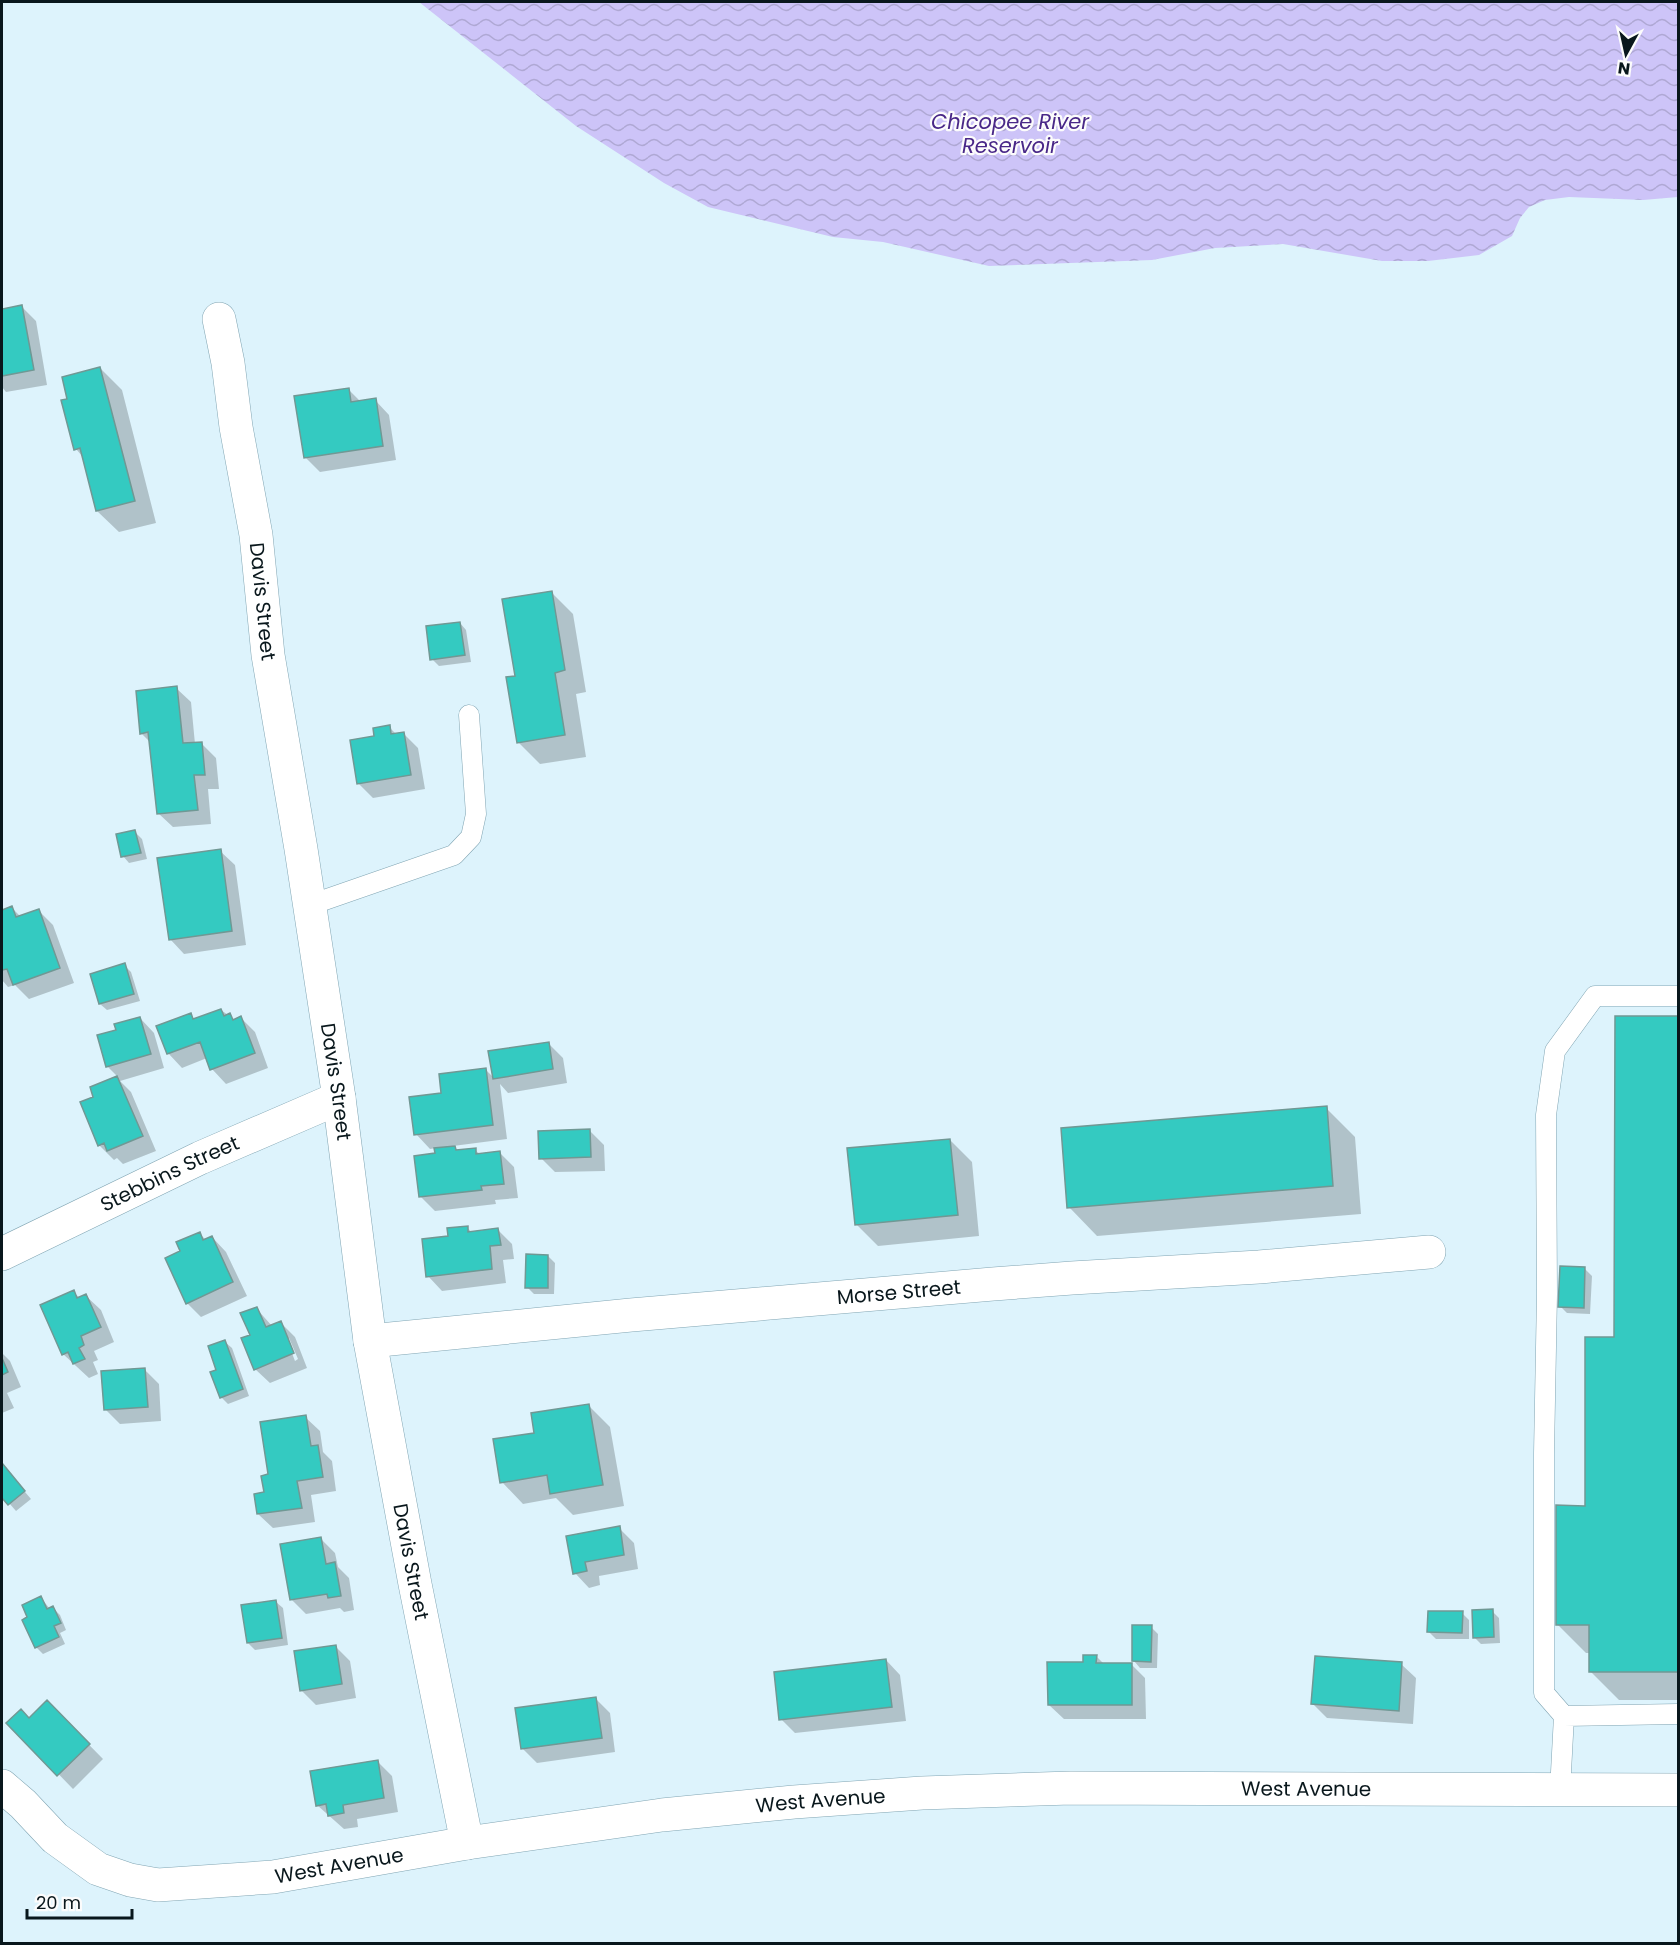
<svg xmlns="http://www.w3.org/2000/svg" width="1680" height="1945" viewBox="0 0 1680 1945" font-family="Poppins,sans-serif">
  <defs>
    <pattern id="water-waves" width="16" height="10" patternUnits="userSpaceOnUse" patternTransform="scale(1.5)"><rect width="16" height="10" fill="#cdc4f8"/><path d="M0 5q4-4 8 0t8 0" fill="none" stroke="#afa8d4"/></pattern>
  </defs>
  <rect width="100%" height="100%" fill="#ddf3fc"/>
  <!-- water -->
  <path fill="url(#water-waves)" d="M419 2H1678V197L1643 200 1569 197 1545 200 1529 207 1520 218 1512 236 1479 255 1428 261H1382L1283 244 1215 248 1152 260 989 266 883 242 833 237 708 207 664 183 576 126Z"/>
  <!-- shadow -->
  <path fill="#0003" fill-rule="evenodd" d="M22 307 36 321 47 385 6 392 2 387V311Z
    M100 368 122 390 156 523 119 532 97 511 83 457 76 449 69 400Z
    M349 390 361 402 375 400 389 415 396 460 320 472 305 457Z
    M552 593 573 614 586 692 576 694 586 757 540 764 518 742 516 677Z
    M460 623 466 630 471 662 439 666 432 659Z
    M176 688 191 702 195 744 201 743 216 758 219 789H208L211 824 173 827 158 813 151 743 141 733Z
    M389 727 397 735 404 734 418 748 425 789 373 798 358 783 375 737Z
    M135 832 142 839 147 859 129 863 123 856Z
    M220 851 235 865 246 945 184 954 170 939Z
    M12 908 21 917 39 911 53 925 74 983 29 999 15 985 8 987 2 980V912Z
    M124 965 131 972 140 1001 107 1010 100 1004 92 975Z
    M221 1010 235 1020 241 1018 255 1032 268 1068 226 1084 212 1069 207 1058 182 1068 168 1053 190 1015 195 1020Z
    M140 1018 154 1033 164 1068 120 1081 131 1092 156 1151 123 1164 117 1158 114 1160 99 1145 95 1097 92 1088 118 1077 107 1066 117 1031Z
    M1616 1018H1678V1700H1619L1590 1671V1653H1586L1558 1625 1587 1507 1616 1339Z
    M548 1043 563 1058 567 1083 508 1093 500 1084 507 1139 453 1146 459 1152 475 1150 481 1155 500 1153 514 1167 518 1198 495 1200 496 1204 435 1211 420 1196 437 1155 436 1148 430 1149 416 1134 443 1094 485 1069 494 1078Z
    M1326 1108 1355 1137 1361 1214 1097 1236 1069 1207Z
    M590 1131 604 1145 605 1171 555 1172 541 1158Z
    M950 1140 972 1162 979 1236 878 1246 856 1224Z
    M467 1227 472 1233 498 1230 512 1244 514 1259 503 1260 506 1283 442 1291 428 1276 449 1237Z
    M199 1233 206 1240 212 1237 226 1252 247 1296 201 1317 187 1303 182 1252Z
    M548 1256 555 1263 554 1294H534L527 1287Z
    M1585 1269 1592 1276 1590 1314 1567 1313 1560 1306Z
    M73 1292 80 1298 86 1296 101 1310 114 1342 94 1351 98 1360 93 1362 98 1374 89 1378 63 1354Z
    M256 1308 272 1326 280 1322 295 1337 307 1368 270 1383 255 1369 252 1336ZM286 1338H289L298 1359 295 1361Z
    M225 1342 232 1348 249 1396 228 1404 221 1397 218 1371Z
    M2 1353 10 1361 21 1387 7 1393 14 1408 2 1413Z
    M145 1370 159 1384 161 1421 120 1424 105 1409Z
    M589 1406 610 1427 624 1506 573 1515 556 1498 523 1504 502 1482 536 1434Z
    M305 1417 320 1431 323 1452 332 1461 336 1491 311 1495 315 1522 273 1528 258 1514 269 1475Z
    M2 1465 31 1499 16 1511 2 1495Z
    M619 1528 634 1543 638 1569 599 1576 600 1585 589 1588 575 1573 568 1537Z
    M321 1539 335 1553 338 1567 349 1578 354 1610 344 1612 340 1608 306 1614 291 1599Z
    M41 1598 50 1609 53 1608 60 1615 66 1630 60 1633 65 1644 43 1654 36 1647Z
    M276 1602 283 1608 288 1645 255 1650 248 1643Z
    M1492 1611 1499 1618 1500 1643 1481 1644 1474 1637Z
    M1462 1613 1469 1620V1639H1436L1429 1632Z
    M1151 1627 1158 1634 1157 1668H1140L1134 1661Z
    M335 1646 350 1661 356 1698 316 1705 301 1690Z
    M1096 1656 1104 1664H1131L1145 1678 1146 1719H1064L1049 1705 1085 1663Z
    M886 1660 900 1675 906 1721 795 1733 781 1719Z
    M1401 1664 1416 1678 1413 1724 1327 1718 1313 1704Z
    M596 1699 610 1713 615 1752 537 1763 522 1748Z
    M47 1702 103 1759 73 1789 9 1723 29 1720Z
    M377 1761 392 1776 398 1812 357 1819 358 1827 344 1829 317 1805Z"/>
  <!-- building -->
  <path fill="#34cac1" stroke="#709894" stroke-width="1.5" d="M22 305 34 370 2 376V309Z
    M100 367 135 501 96 511 80 448 74 450 61 400 67 399 62 377Z
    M349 388 351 402 376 398 383 446 304 458 294 396Z
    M552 591 565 670 555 673 565 735 517 743 506 677 515 676 502 599Z
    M460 622 465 655 430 660 426 626Z
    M177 686 183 743 202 742 205 775H194L198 810 157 814 148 732 140 734 136 691Z
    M390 725 391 734 404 732 411 775 357 784 350 740 374 736 373 728Z
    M135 830 141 853 121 857 116 834Z
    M221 849 232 931 169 940 157 858Z
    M12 906 16 917 39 909 60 968 13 985 7 969 2 970V910Z
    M125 963 134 994 99 1004 90 974Z
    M221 1009 224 1016 230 1013 233 1020 241 1016 255 1053 210 1070 200 1042 167 1054 156 1026 191 1013 193 1019Z
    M1615 1016H1678V1672H1589V1625H1556V1505L1585 1506V1337H1614Z
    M140 1017 151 1054 106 1067 97 1035 116 1030 114 1024Z
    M549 1042 553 1069 493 1079 488 1051Z
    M486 1068 493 1125 414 1135 409 1097 441 1093 439 1074Z
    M117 1076 143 1136 107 1151 104 1143 98 1146 80 1102 93 1097 90 1087Z
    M1327 1106 1333 1186 1067 1208 1061 1128Z
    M590 1129 591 1157 539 1159 538 1131Z
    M950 1139 958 1215 855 1225 847 1148Z
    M455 1146 456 1150 476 1148V1154L500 1151 504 1184 481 1186 482 1190 419 1197 414 1156 435 1153 434 1148Z
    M468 1226V1232L498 1228 501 1245 490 1246 492 1269 426 1277 422 1239 448 1236 447 1228Z
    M200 1232 203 1240 212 1236 233 1282 186 1304 165 1258 180 1251 176 1242Z
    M526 1254 548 1255V1288H525Z
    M1560 1266 1585 1267 1584 1308 1558 1307Z
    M74 1290 77 1298 86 1294 101 1327 81 1336 84 1345 79 1348 85 1359 73 1364 68 1352 62 1355 40 1305Z
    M257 1307 266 1327 281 1321 294 1353 254 1370 241 1338 250 1335 240 1313Z
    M225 1340 243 1389 220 1398 210 1372 216 1370 208 1346Z
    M2 1358 8 1372 2 1375Z
    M145 1368 148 1407 104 1410 101 1371Z
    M589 1404 603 1485 550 1494 547 1475 500 1483 493 1439 534 1433 531 1413Z
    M306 1415 311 1446 318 1445 323 1477 297 1481 302 1508 257 1514 254 1494 264 1492 261 1476 268 1474 260 1422Z
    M2 1463 25 1491 8 1505 2 1498Z
    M620 1526 624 1555 585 1562 587 1571 573 1574 566 1536Z
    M321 1537 326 1564 335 1562 341 1596 328 1598 327 1594 290 1600 280 1544Z
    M41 1596 47 1609 53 1606 61 1623 54 1626 59 1637 35 1648 22 1620 27 1617 22 1605Z
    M276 1600 282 1638 247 1643 241 1605Z
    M1493 1609 1494 1637 1473 1638 1472 1610Z
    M1428 1611H1463L1462 1633 1427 1632Z
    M1132 1625H1152L1151 1662 1132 1661Z
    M336 1645 342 1684 300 1691 294 1651Z
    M1083 1655H1097L1096 1663H1132V1705H1048L1047 1662H1083Z
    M1315 1656 1402 1662 1399 1711 1311 1704Z
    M886 1659 892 1707 779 1720 774 1672Z
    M596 1697 602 1738 521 1749 515 1708Z
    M47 1700 90 1744 57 1776 6 1723 21 1709 29 1718Z
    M378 1760 384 1798 343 1805 344 1813 328 1816 326 1804 316 1806 310 1771Z"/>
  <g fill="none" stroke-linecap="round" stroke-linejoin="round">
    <!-- lane casing -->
    <g stroke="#81a5b3" stroke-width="21">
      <path id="lane" d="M310 905 454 855 471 837 476 814 469 715
        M1564 1716 1544 1693V1453L1547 1294 1546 1115 1555 1051 1595 996H1678
        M1560 1791 1564 1716 1678 1714"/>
    </g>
    <!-- street casing -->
    <g stroke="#81a5b3" stroke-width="34">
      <g id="street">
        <path id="s1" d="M219 319 228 363 236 427 256 535 268 655 301 849 339 1098 370 1341 415 1584 467 1843"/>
        <path id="s2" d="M2 1254 200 1158 339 1098"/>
        <path id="s3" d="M370 1341 631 1315 993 1284 1072 1278 1259 1267 1429 1252"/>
      </g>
    </g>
    <!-- secondary casing -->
    <g stroke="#81a5b3" stroke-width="34">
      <g id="secondary">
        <path id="s4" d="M2 1786 23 1804 55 1838 98 1869 130 1880 158 1885 273 1877 467 1843 662 1815 794 1802 922 1793 1071 1788 1678 1790"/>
      </g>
    </g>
    <!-- lane -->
    <use href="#lane" stroke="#fff" stroke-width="20"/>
    <!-- street -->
    <use href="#street" stroke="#fff" stroke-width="33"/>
    <!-- secondary -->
    <use href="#secondary" stroke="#fff" stroke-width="33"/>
  </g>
  <g text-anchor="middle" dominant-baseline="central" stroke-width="4.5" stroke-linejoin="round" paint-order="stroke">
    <!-- street labels -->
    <g font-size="20" fill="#09171c" stroke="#fcfcfc">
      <text stroke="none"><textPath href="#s1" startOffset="286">Davis Street</textPath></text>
      <text stroke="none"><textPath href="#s1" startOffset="772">Davis Street</textPath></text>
      <text stroke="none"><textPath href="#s2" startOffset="186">Stebbins Street</textPath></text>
      <text stroke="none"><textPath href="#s3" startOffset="531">Morse Street</textPath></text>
      <text stroke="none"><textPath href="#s1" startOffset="1258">Davis Street</textPath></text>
      <text stroke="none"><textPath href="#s4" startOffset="1344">West Avenue</textPath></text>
      <text stroke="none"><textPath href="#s4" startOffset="858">West Avenue</textPath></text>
      <text stroke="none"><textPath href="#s4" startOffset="372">West Avenue</textPath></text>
    </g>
    <!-- water labels -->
    <g font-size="21" font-style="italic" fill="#492888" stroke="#fcfcfc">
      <text x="1010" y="121">Chicopee River<tspan x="1010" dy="24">Reservoir</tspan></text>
    </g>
  </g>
  <!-- border -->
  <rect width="1680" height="1945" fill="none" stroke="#09171c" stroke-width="6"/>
  <!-- north arrow -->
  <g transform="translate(1626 54) rotate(188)" stroke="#fcfcfc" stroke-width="4.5" paint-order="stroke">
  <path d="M0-4.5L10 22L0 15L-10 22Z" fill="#09171c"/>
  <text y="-9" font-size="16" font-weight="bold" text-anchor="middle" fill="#09171c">N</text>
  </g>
  <!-- scale -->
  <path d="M27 1909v9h105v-9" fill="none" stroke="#09171c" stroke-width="3"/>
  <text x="36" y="1909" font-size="18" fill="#09171c" stroke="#fcfcfc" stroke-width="4.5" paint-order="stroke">20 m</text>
</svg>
